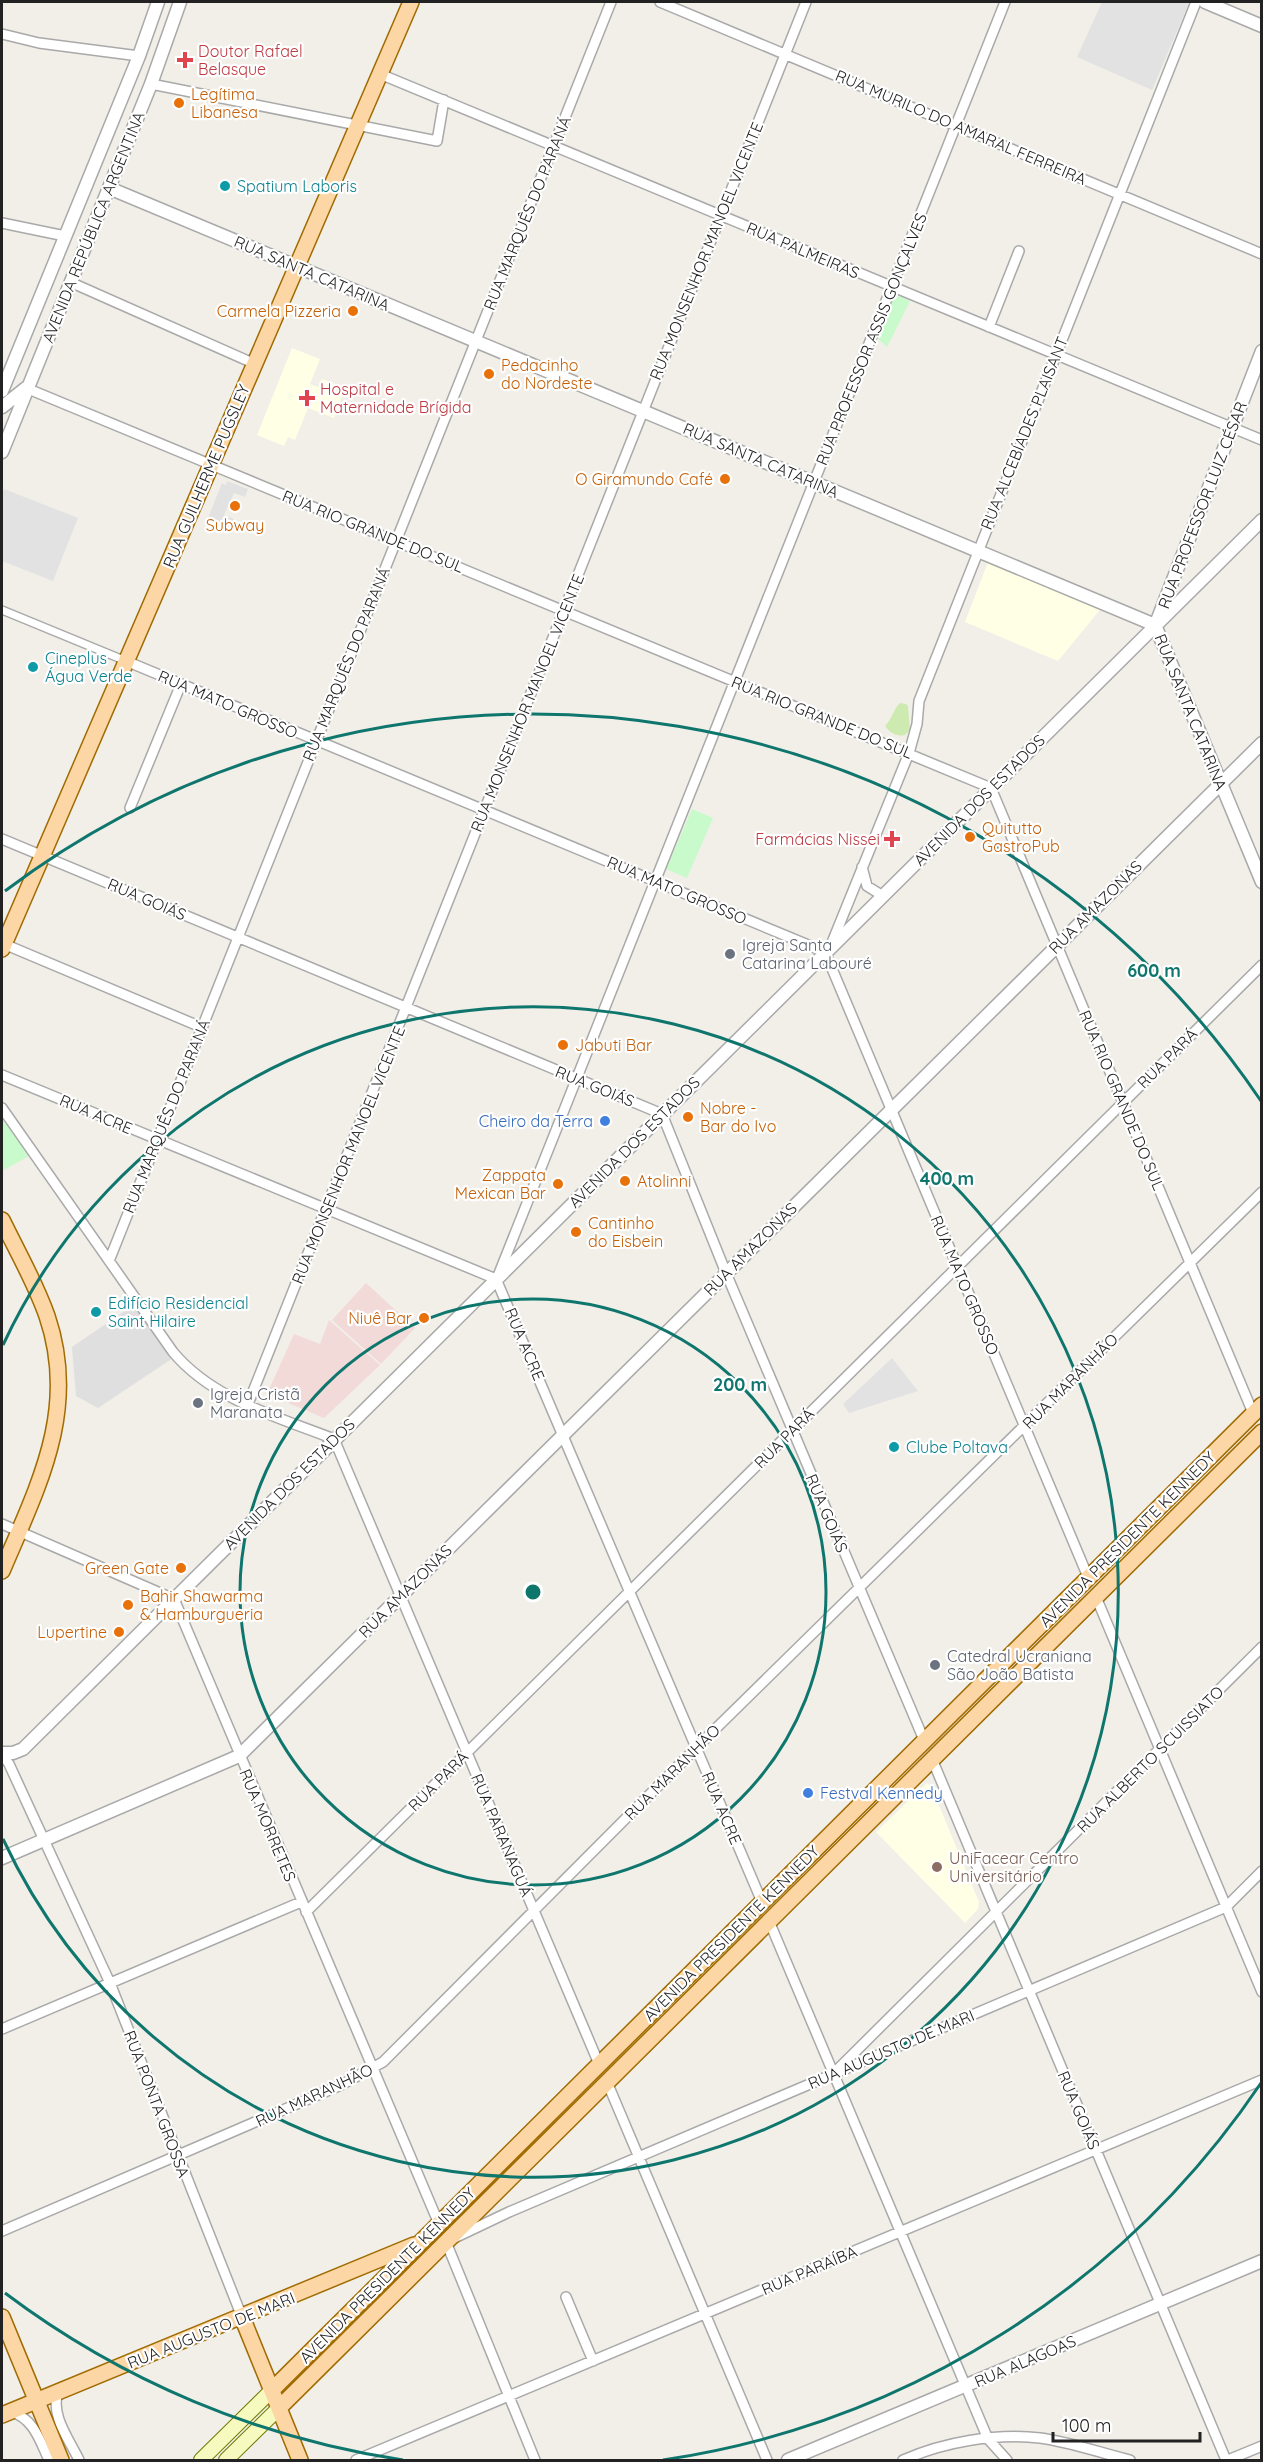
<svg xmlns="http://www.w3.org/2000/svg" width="1263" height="2462" viewBox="0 0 1263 2462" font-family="Quicksand,sans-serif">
  <rect width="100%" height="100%" fill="#f2efe9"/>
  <!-- residential -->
  <path fill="#e0dfdf" d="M135 1304 173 1358 98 1408 76 1396 72 1347Z"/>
  <!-- commercial -->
  <path fill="#f2dad9" d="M366 1283 415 1328 381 1364 332 1320Z
    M329 1320 380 1365 324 1418 267 1394 294 1334 320 1344Z"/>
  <!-- education -->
  <path fill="#ffffe5" d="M292 348 320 359 310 384 318 387 322 379 345 388 334 418 308 408 295 440 288 437 284 446 257 435Z
    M988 562 1103 606 1058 661 965 622Z
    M927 1783 931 1786 979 1902 978 1909 965 1923 876 1832Z"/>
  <!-- grass -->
  <path fill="#cdebb0" d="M900 703 906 704 908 706 910 730 905 735C897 737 890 733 885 726 892 719 894 708 900 703Z"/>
  <!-- park -->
  <path fill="#c8facc" d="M895 294 910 301 887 347 878 339Z
    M692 809 713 818 687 878 666 869Z
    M2 1119 31 1155 2 1171Z"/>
  <!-- parking -->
  <path fill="#e2e2e2" d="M1102 2 1189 3 1152 90 1077 57Z
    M227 481 248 489 245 497 234 493 224 515 234 519 230 527 208 518 222 483 226 485Z
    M4 489 78 518 53 581 2 561V494Z
    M892 1358 918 1391 849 1413 843 1404Z"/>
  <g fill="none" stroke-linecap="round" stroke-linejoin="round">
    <!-- pedestrian casing -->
    <g stroke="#a9a9a9" stroke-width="10">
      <path id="pedestrian" d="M2 610 126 661"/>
    </g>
    <!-- minor casing -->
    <g stroke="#a9a9a9" stroke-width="12">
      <path id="minor" d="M660 2 1262 254
        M2 34 39 43 139 56
        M380 74 1262 440
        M151 84 437 141 444 100
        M2 223 65 236
        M70 282 255 364
        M989 327 1019 251
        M26 388 991 788 1253 1413
        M126 661 825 952 1088 1577
        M130 808 181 684
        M2 839 662 1114 726 1273 924 1740
        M862 867 867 886 883 896
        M4 944 201 1027
        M831 945 909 753 917 724 919 701 1196 2
        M2 1075 496 1279 762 1902
        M2 1108 173 1352C213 1400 278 1417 334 1439L599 2064
        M109 1261 611 2
        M498 1276 1005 2
        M248 1404 806 2
        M2 1524 174 1599 439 2224
        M1096 1597 1262 1992
        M2 1754 9 1764 110 1983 242 2317
        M932 1759 1226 2460
        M306 1912 1262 965
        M769 1921 988 2439 1007 2460
        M2 2029 301 1902
        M838 2069 1262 1647
        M607 2082 767 2460
        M2 2231 341 2085 383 2062 696 1748 1262 1192
        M566 2297 593 2361
        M58 2392C50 2415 69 2439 79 2460
        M12 2412C34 2419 40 2441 49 2460
        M356 2460 1262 2080
        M535 2460 446 2242 509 2212 1226 1907 1262 1871
        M903 2460C944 2442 995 2433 1040 2438 1070 2442 1101 2453 1130 2460
        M1228 2460 1262 2446"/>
    </g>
    <!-- tertiary casing -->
    <g stroke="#a9a9a9" stroke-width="15">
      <path id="tertiary" d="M1205 2 1262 26
        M109 188 1155 625 1262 882
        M2 391 139 56 158 2
        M2 407 26 388
        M2 452 151 84 180 2
        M1157 621 1262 351
        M2 1753H13L23 1749 1262 520
        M2 1858 239 1756 1262 743
        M788 2460 1262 2261"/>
    </g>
    <!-- secondary casing -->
    <g stroke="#707d05" stroke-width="16">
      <path id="secondary" d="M201 2460 272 2390
        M226 2460 279 2408"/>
    </g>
    <!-- primary casing -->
    <g stroke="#a06b00" stroke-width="18">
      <path id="primary" d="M2 949 411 2
        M2 1220C17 1251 35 1282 47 1316 79 1410 38 1486 2 1571
        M2 2317 61 2460
        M242 2317 300 2460
        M272 2390 1262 1405
        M279 2408 1262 1432
        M2 2415 414 2245"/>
    </g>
    <!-- pedestrian -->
    <use href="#pedestrian" stroke="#fff" stroke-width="7"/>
    <!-- minor -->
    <use href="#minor" stroke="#fff" stroke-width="9"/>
    <!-- tertiary -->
    <use href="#tertiary" stroke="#fff" stroke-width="12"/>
    <!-- secondary -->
    <use href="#secondary" stroke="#f7fabf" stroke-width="14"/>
    <!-- primary -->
    <use href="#primary" stroke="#fcd6a4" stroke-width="15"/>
  </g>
  <!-- distance rings -->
  <g fill="none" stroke="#0f766e" stroke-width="3">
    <circle cx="533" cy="1592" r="293"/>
    <path d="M3 1345A585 585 0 1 1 3 1839"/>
    <path d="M1261 2083A878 878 0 0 1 663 2460M403 2460A878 878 0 0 1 5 2293M5 891A878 878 0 0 1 1261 1101"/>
  </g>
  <!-- markers -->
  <g fill="#e0444e" stroke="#fff" stroke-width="2">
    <path d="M182 51h6v6h6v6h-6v6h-6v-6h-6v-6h6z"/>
    <path d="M304 389h6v6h6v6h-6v6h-6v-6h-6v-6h6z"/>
    <path d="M889 830h6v6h6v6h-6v6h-6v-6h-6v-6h6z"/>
  </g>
  <g fill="#e8710a" stroke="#fff" stroke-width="2">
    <circle cx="179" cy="103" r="6"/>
    <circle cx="353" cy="311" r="6"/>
    <circle cx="489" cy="374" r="6"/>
    <circle cx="725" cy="479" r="6"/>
    <circle cx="235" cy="506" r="6"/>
    <circle cx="970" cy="837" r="6"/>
    <circle cx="563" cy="1045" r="6"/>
    <circle cx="688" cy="1117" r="6"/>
    <circle cx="625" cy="1181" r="6"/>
    <circle cx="558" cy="1184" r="6"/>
    <circle cx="576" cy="1232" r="6"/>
    <circle cx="424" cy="1318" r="6"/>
    <circle cx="181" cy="1568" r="6"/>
    <circle cx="128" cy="1605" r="6"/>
    <circle cx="119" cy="1632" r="6"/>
  </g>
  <g fill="#0f9aa8" stroke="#fff" stroke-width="2">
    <circle cx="225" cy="186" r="6"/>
    <circle cx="33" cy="667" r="6"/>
    <circle cx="96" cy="1312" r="6"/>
    <circle cx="894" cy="1447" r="6"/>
  </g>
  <g fill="#6b7280" stroke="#fff" stroke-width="2">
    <circle cx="730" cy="954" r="6"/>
    <circle cx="198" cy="1403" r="6"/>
    <circle cx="935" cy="1665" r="6"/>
  </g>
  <g fill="#3f7fe0" stroke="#fff" stroke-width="2">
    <circle cx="605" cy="1121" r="6"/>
    <circle cx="808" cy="1793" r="6"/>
  </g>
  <circle fill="#8d6e63" stroke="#fff" stroke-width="2" cx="937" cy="1867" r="6"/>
  <g text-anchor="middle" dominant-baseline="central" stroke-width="4.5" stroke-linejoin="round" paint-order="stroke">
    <!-- health labels -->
    <g font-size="16" fill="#be3a42" stroke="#fff" text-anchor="start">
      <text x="198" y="51">Doutor Rafael<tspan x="198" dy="18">Belasque</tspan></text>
      <text x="320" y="389">Hospital e<tspan x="320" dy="18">Maternidade Brígida</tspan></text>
      <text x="880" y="839" text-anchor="end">Farmácias Nissei</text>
    </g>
    <!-- food labels -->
    <g font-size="16" fill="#c56008" stroke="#fff" text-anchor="start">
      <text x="191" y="94">Legítima<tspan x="191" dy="18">Libanesa</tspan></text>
      <text x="341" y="311" text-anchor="end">Carmela Pizzeria</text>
      <text x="501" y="365">Pedacinho<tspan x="501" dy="18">do Nordeste</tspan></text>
      <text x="713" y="479" text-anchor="end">O Giramundo Café</text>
      <text x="235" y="525" text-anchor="middle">Subway</text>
      <text x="982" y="828">Quitutto<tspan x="982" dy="18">GastroPub</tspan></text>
      <text x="575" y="1045">Jabuti Bar</text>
      <text x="700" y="1108">Nobre -<tspan x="700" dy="18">Bar do Ivo</tspan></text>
      <text x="546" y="1175" text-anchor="end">Zappata<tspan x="546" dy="18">Mexican Bar</tspan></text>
      <text x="637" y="1181">Atolinni</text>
      <text x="588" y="1223">Cantinho<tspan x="588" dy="18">do Eisbein</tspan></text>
      <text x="412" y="1318" text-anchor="end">Niuê Bar</text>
      <text x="169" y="1568" text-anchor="end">Green Gate</text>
      <text x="140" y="1596">Bahir Shawarma<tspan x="140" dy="18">&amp; Hamburgueria</tspan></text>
      <text x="107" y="1632" text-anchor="end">Lupertine</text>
    </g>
    <!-- street labels -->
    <g font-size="16" fill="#222" stroke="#fff">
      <text transform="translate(961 127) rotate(23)">RUA MURILO DO AMARAL FERREIRA</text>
      <text transform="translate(527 213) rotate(-68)">RUA MARQUÊS DO PARANÁ</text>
      <text transform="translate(93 227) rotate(-68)">AVENIDA REPÚBLICA ARGENTINA</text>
      <text transform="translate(803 250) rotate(23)">RUA PALMEIRAS</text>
      <text transform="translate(706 251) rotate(-68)">RUA MONSENHOR MANOEL VICENTE</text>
      <text transform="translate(312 273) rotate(23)">RUA SANTA CATARINA</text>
      <text transform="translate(871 339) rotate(-68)">RUA PROFESSOR ASSIS GONÇALVES</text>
      <text transform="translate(1024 433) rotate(-68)">RUA ALCEBÍADES PLAISANT</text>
      <text transform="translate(761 460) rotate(23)">RUA SANTA CATARINA</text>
      <text transform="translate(206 476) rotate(-67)">RUA GUILHERME PUGSLEY</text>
      <text transform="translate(1202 505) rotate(-69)">RUA PROFESSOR LUIZ CÉSAR</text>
      <text transform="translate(373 531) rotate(22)">RUA RIO GRANDE DO SUL</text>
      <text transform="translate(346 664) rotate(-68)">RUA MARQUÊS DO PARANÁ</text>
      <text transform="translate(527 703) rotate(-68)">RUA MONSENHOR MANOEL VICENTE</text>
      <text transform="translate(228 704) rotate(23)">RUA MATO GROSSO</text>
      <text transform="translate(1191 712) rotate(68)">RUA SANTA CATARINA</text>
      <text transform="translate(822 717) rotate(22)">RUA RIO GRANDE DO SUL</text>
      <text transform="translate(979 800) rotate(-45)">AVENIDA DOS ESTADOS</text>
      <text transform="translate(677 890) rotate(23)">RUA MATO GROSSO</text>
      <text transform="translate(147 899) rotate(23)">RUA GOIÁS</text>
      <text transform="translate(1095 907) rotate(-45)">RUA AMAZONAS</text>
      <text transform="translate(1167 1058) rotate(-45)">RUA PARÁ</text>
      <text transform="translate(595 1086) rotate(22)">RUA GOIÁS</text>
      <text transform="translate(1122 1100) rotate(67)">RUA RIO GRANDE DO SUL</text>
      <text transform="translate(96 1114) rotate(23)">RUA ACRE</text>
      <text transform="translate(166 1116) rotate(-68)">RUA MARQUÊS DO PARANÁ</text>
      <text transform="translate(634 1142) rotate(-45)">AVENIDA DOS ESTADOS</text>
      <text transform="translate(348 1155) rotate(-68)">RUA MONSENHOR MANOEL VICENTE</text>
      <text transform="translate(750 1249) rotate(-45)">RUA AMAZONAS</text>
      <text transform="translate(965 1285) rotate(67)">RUA MATO GROSSO</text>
      <text transform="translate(525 1344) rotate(67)">RUA ACRE</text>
      <text transform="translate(1070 1381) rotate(-45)">RUA MARANHÃO</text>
      <text transform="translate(784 1438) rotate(-45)">RUA PARÁ</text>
      <text transform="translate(289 1484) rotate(-45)">AVENIDA DOS ESTADOS</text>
      <text transform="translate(827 1513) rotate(67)">RUA GOIÁS</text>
      <text transform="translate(1127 1539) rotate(-45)">AVENIDA PRESIDENTE KENNEDY</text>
      <text transform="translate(405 1591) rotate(-45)">RUA AMAZONAS</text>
      <text transform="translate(1150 1759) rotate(-45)">RUA ALBERTO SCUISSIATO</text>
      <text transform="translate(672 1772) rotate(-45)">RUA MARANHÃO</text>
      <text transform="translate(438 1781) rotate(-45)">RUA PARÁ</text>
      <text transform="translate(722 1808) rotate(67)">RUA ACRE</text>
      <text transform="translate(268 1825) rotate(67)">RUA MORRETES</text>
      <text transform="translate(502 1835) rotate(67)">RUA PARANAGUÁ</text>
      <text transform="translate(731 1933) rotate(-45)">AVENIDA PRESIDENTE KENNEDY</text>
      <text transform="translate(891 2049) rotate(-23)">RUA AUGUSTO DE MARI</text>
      <text transform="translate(314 2095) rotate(-25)">RUA MARANHÃO</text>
      <text transform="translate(157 2104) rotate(69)">RUA PONTA GROSSA</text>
      <text transform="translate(1079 2110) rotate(67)">RUA GOIÁS</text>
      <text transform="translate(809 2270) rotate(-23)">RUA PARAÍBA</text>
      <text transform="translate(387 2275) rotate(-45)">AVENIDA PRESIDENTE KENNEDY</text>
      <text transform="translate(211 2330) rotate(-22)">RUA AUGUSTO DE MARI</text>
      <text transform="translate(1025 2361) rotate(-23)">RUA ALAGOAS</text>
    </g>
    <!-- culture labels -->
    <g font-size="16" fill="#0d838f" stroke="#fff" text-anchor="start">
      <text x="237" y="186">Spatium Laboris</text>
      <text x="45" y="658">Cineplus<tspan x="45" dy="18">Água Verde</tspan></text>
      <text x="108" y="1303">Edifício Residencial<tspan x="108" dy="18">Saint Hilaire</tspan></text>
      <text x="906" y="1447">Clube Poltava</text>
    </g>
    <!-- worship labels -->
    <g font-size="16" fill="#5b616d" stroke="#fff" text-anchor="start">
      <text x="742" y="945">Igreja Santa<tspan x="742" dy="18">Catarina Labouré</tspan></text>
      <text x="210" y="1394">Igreja Cristã<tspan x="210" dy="18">Maranata</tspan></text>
      <text x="947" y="1656">Catedral Ucraniana<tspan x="947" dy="18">São João Batista</tspan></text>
    </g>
    <!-- shop labels -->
    <g font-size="16" fill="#366cbe" stroke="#fff" text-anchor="end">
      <text x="593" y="1121">Cheiro da Terra</text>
      <text x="820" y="1793" text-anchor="start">Festval Kennedy</text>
    </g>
    <!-- education labels -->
    <g font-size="16" fill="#785e54" stroke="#fff" text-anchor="start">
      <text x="949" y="1858">UniFacear Centro<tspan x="949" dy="18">Universitário</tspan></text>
    </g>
  </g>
  <circle cx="533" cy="1592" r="9" fill="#0f766e" stroke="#fff" stroke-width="3"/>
  <g font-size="18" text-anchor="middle" font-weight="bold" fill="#0f766e" stroke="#fff" stroke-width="4.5" stroke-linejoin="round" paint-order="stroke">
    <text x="1154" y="977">600 m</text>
    <text x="947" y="1185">400 m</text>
    <text x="740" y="1391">200 m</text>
  </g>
  <!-- border -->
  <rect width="1263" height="2462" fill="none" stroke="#222222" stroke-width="6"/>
  <!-- scale -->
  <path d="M1053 2432v9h147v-9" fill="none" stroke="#222222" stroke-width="3"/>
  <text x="1062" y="2432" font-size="18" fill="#222222" stroke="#ffffff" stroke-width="4.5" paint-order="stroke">100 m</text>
</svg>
